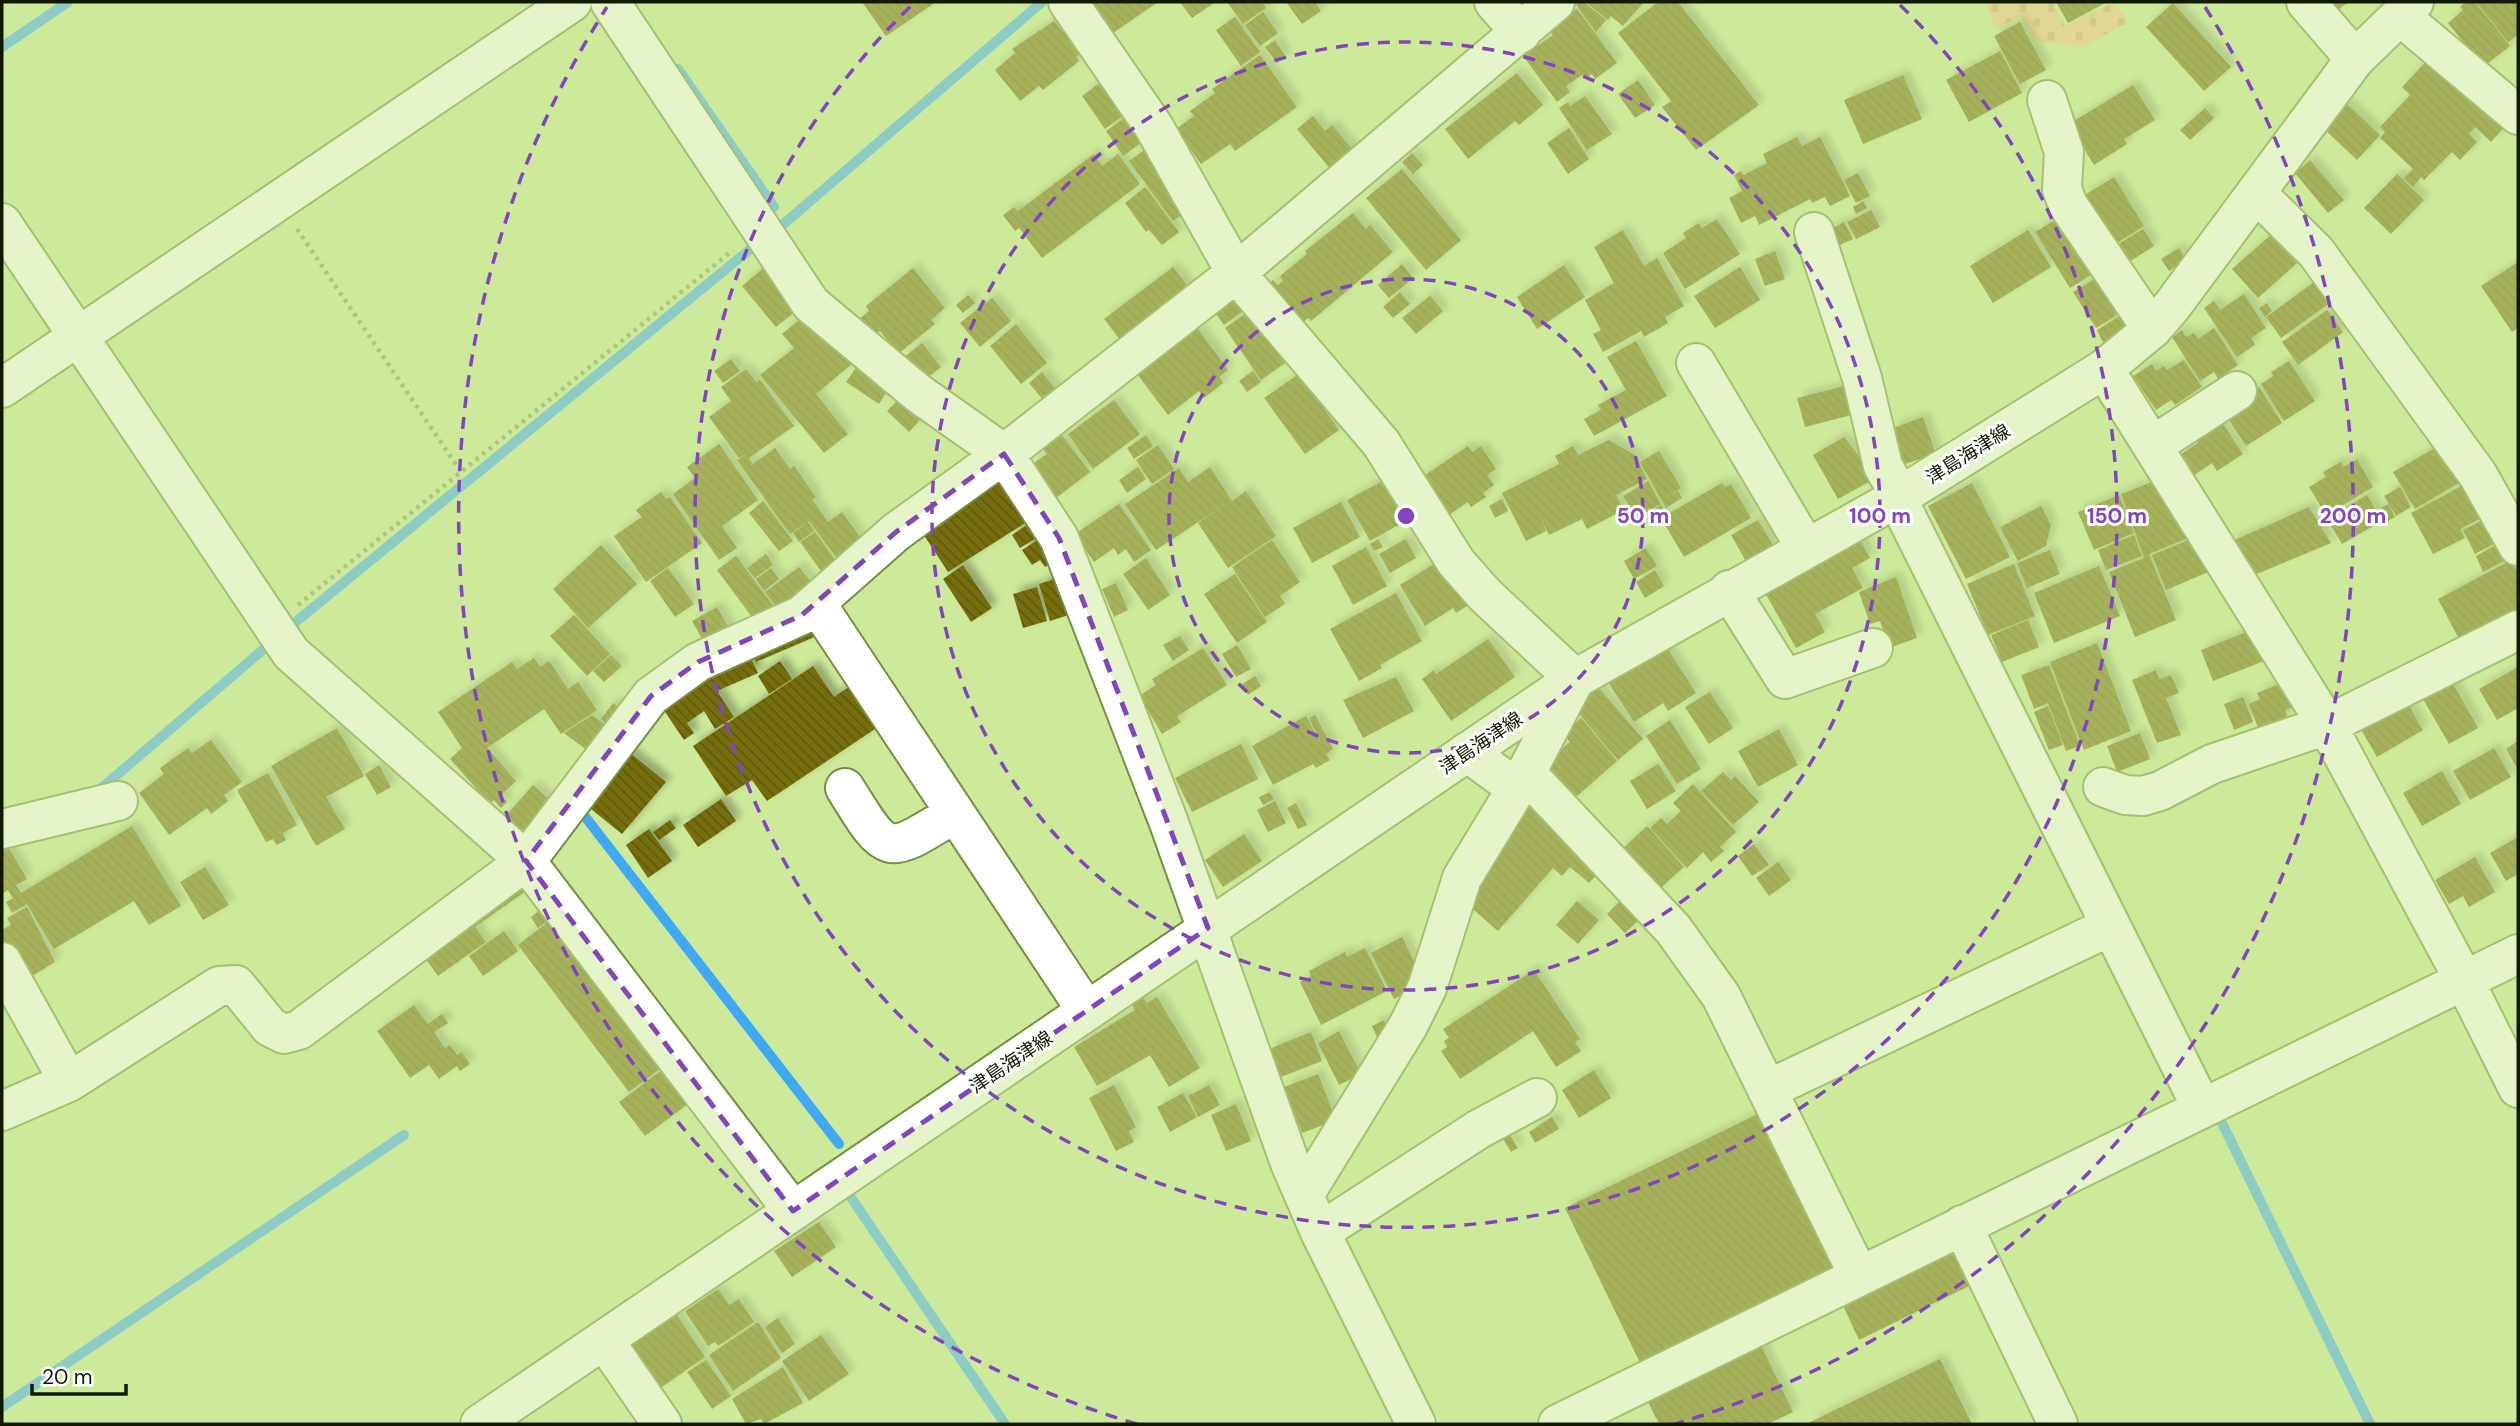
<svg xmlns="http://www.w3.org/2000/svg" width="2520" height="1426" viewBox="0 0 2520 1426" font-family="'DM Sans','Noto Sans JP',sans-serif">
  <defs>
    <pattern id="cemetery-stones" width="16" height="16" patternUnits="userSpaceOnUse" patternTransform="scale(1.75)"><rect width="16" height="16" fill="#fac18c"/><path d="M2 7V4a2 2 0 0 1 4 0v3zM10 15v-3a2 2 0 0 1 4 0v3z" fill="#d5a577"/></pattern>
    <pattern id="building-back-hatch" width="6" height="6" patternUnits="userSpaceOnUse" patternTransform="scale(1.75)"><rect width="6" height="6" fill="#766e0e"/><path d="M-1 5l2 2M0 0l6 6M5-1l2 2" fill="none" stroke="#5f5a0b"/></pattern>
    <filter id="shadow"><feDropShadow dx="6" dy="-6" stdDeviation="3.5" flood-color="#0004"/></filter>
  </defs>
  <rect width="100%" height="100%" fill="#cdea9a"/>
  <!-- cemetery -->
  <path fill="url(#cemetery-stones)" d="M1985 2H2052L2065 26 2115 2 2128 22 2084 47 2036 41 2021 16 1996 29Z"/>
  <g fill="none" stroke-linecap="round" stroke-linejoin="round">
    <!-- stream -->
    <path stroke="#3fa9f5" stroke-width="10" d="M2 47 68 2
      M678 69 774 207
      M780 227 1042 2
      M292 625 754 246
      M97 792 272 642
      M583 814 839 1144
      M2217 1113 2370 1424
      M852 1199 1005 1424
      M2 1407 404 1135"/>
  </g>
  <!-- building -->
  <path fill="url(#building-back-hatch)" filter="url(#shadow)" d="M862 2H936L886 36Z
    M1091 2H1158L1113 33Z
    M1180 2H1215L1192 18Z
    M1227 2H1262L1266 8 1243 24Z
    M1286 2H1315L1321 11 1302 24Z
    M1578 2H1584L1606 20 1596 32 1576 5Z
    M1586 2H1644L1623 26 1611 16 1608 20Z
    M1658 2H1678L1759 105 1696 150 1662 107 1671 101 1618 33Z
    M2056 2H2107L2068 23Z
    M2330 2H2348L2338 10Z
    M2466 2H2475L2510 46 2483 67 2448 23 2463 10 2460 7Z
    M2476 2H2518V35L2508 42Z
    M2173 3 2231 67 2204 91 2146 27Z
    M1577 9 1617 63 1595 79 1592 74 1585 79 1582 75 1566 86 1570 92 1557 102 1523 56 1553 35 1549 29Z
    M1263 12 1278 33 1260 46 1245 25Z
    M1235 17 1260 52 1241 66 1216 30Z
    M1054 21 1080 53 1076 57 1079 61 1043 90 1039 86 1020 101 995 70 1015 53 1012 49Z
    M2020 22 2046 70 2020 84 1994 36Z
    M1275 40 1286 57 1277 63 1265 47Z
    M2000 51 2022 93 1969 122 1946 80Z
    M2435 52 2509 122 2491 142 2475 127 2469 134 2477 142 2460 160 2452 152 2424 180 2421 177 2413 187 2404 178 2413 169 2380 138 2385 132 2380 127 2410 95 2402 87Z
    M1260 55 1297 107 1235 151 1230 144 1201 164 1176 129 1194 116 1190 111 1215 93 1212 89Z
    M1517 73 1543 105 1519 125 1515 121 1468 159 1445 129Z
    M1903 75 1922 119 1863 144 1844 100Z
    M1109 76 1132 109 1105 129 1082 96Z
    M1638 80 1655 105 1635 118 1618 94Z
    M2133 85 2155 120 2124 139 2127 144 2094 165 2069 124Z
    M1585 96 1612 134 1587 150 1559 108 1568 102 1570 106Z
    M2345 102 2380 135 2357 160 2322 127Z
    M2205 108 2214 118 2190 140 2180 130Z
    M1134 111 1152 135 1123 156 1106 131Z
    M1313 116 1325 131 1332 125 1359 157 1336 176 1297 129Z
    M1569 128 1589 159 1568 174 1547 143Z
    M1797 137 1802 146 1820 137 1850 196 1830 206 1825 197 1812 203 1810 199 1759 225 1755 216 1741 223 1729 198 1742 191 1734 175 1741 171 1744 175 1767 163 1763 154Z
    M1153 144 1192 208 1173 221 1129 161Z
    M1412 153 1423 165 1413 174 1402 162Z
    M1094 154 1102 166 1118 154 1140 184 1042 258 1019 228 1015 231 1003 215 1014 207 1018 211Z
    M2310 160 2344 200 2328 213 2295 173Z
    M1402 169 1461 240 1426 270 1366 198Z
    M1858 173 1870 196 1856 203 1844 180Z
    M2397 174 2424 200 2391 234 2364 208Z
    M2114 177 2144 226 2114 245 2083 196Z
    M1145 187 1179 232 1162 245 1149 230 1146 232 1125 203Z
    M1863 201 1867 208 1856 214 1853 207Z
    M1871 210 1880 227 1856 239 1847 222Z
    M1353 213 1366 229 1370 225 1393 252 1311 321 1308 318 1301 324 1267 284 1273 280 1278 285 1283 281 1280 276 1307 254 1305 251Z
    M2065 214 2099 270 2070 288 2035 232Z
    M1717 219 1740 254 1685 289 1663 253 1686 238 1683 233 1699 223 1702 228Z
    M1844 222 1853 239 1833 248 1825 232Z
    M2282 225 2307 254 2258 298 2232 269Z
    M2143 229 2154 246 2129 262 2118 244Z
    M1623 230 1644 266 1657 258 1684 306 1665 317 1668 323 1644 337 1641 331 1603 352 1593 334 1601 330 1585 300 1614 283 1594 247Z
    M2028 230 2051 267 1993 303 1970 266Z
    M2179 248 2186 260 2169 271 2161 259Z
    M1775 251 1785 279 1765 286 1755 259Z
    M2518 262V328L2512 332 2481 286Z
    M1402 264 1413 278 1389 298 1378 285Z
    M767 265 801 307 776 327 742 286Z
    M1564 265 1585 297 1537 329 1517 297Z
    M1173 267 1193 293 1124 345 1104 319Z
    M1740 267 1760 300 1715 328 1694 296Z
    M913 268 945 308 931 320 935 324 898 354 880 331 871 338 857 321 869 311 866 306Z
    M2106 272 2128 308 2096 328 2073 292Z
    M2321 277 2337 298 2281 338 2266 317Z
    M1400 292 1410 304 1393 318 1383 307Z
    M1236 293 1247 308 1224 325 1213 309Z
    M2244 294 2266 328 2251 338 2255 345 2237 357 2204 308 2214 301 2220 310Z
    M968 295 975 303 963 313 956 305Z
    M1430 296 1443 311 1416 334 1402 318Z
    M992 298 1011 321 980 347 960 323Z
    M2267 303 2272 311 2265 317 2259 308Z
    M1252 309 1288 361 1261 380 1225 328Z
    M2327 310 2343 332 2298 365 2282 342Z
    M810 311 853 363 816 394 848 434 824 453 760 375 794 348 782 334Z
    M2122 315 2129 326 2103 342 2097 330Z
    M1016 324 1047 363 1021 384 990 346Z
    M2214 328 2238 365 2218 379 2214 372 2200 381 2172 337 2182 330 2186 337 2194 333 2198 339Z
    M1198 329 1228 370 1219 377 1223 383 1204 398 1199 391 1168 415 1137 374Z
    M1636 341 1667 396 1594 436 1584 419 1601 410 1598 405 1626 390 1607 357Z
    M922 343 941 367 923 381 904 357Z
    M731 359 740 371 723 383 714 371Z
    M862 359 894 380 879 404 846 382Z
    M2184 360 2202 387 2175 405 2171 400 2156 410 2133 376 2152 364 2156 371 2164 366 2167 370Z
    M2289 361 2315 401 2284 421 2261 384 2273 376 2271 372Z
    M746 369 756 382 760 380 794 426 749 458 753 464 775 448 790 469 794 466 816 497 812 499 828 522 842 512 862 540 837 558 809 521 790 534 737 460 747 454 739 458 709 417 731 401 721 387Z
    M1253 371 1261 382 1247 392 1239 381Z
    M1042 372 1057 391 1044 401 1029 383Z
    M1299 374 1339 430 1305 454 1264 398Z
    M1856 383 1863 412 1805 427 1797 398Z
    M2259 387 2282 423 2246 446 2229 420 2237 415 2233 410 2235 402Z
    M907 391 928 411 909 432 887 411Z
    M1114 400 1140 434 1093 469 1068 434Z
    M1923 417 1936 454 1892 468 1888 456 1902 451 1888 454 1893 428Z
    M2221 421 2243 454 2217 471 2212 463 2191 477 2178 456 2198 443 2195 438Z
    M1062 435 1090 472 1056 498 1031 465 1047 454 1043 449Z
    M1146 435 1153 446 1134 459 1127 448Z
    M1844 437 1859 456 1864 453 1878 477 1838 499 1813 455Z
    M1609 440 1635 455 1647 479 1616 495 1624 510 1587 529 1582 519 1549 535 1540 517 1546 531 1526 541 1502 493 1559 464 1555 456 1573 446 1578 455Z
    M2447 441 2469 477 2415 509 2393 472Z
    M719 444 758 500 722 526 737 548 719 560 673 494 695 478 687 467Z
    M1158 445 1174 469 1152 484 1136 460Z
    M1468 446 1472 452 1481 446 1496 469 1487 475 1494 485 1483 493 1486 497 1471 507 1468 502 1440 521 1415 482Z
    M1659 451 1681 488 1667 497 1678 491 1682 498 1666 508 1640 462Z
    M2357 459 2373 487 2326 515 2309 487 2326 477 2323 472 2341 462 2344 467Z
    M1138 467 1146 479 1127 493 1119 480Z
    M1210 467 1232 501 1246 491 1276 536 1228 568 1198 523 1227 503 1156 550 1125 504 1179 468 1188 482Z
    M1006 470 1036 516 948 572 918 526Z
    M2165 477 2198 534 2149 554 2176 620 2135 637 2109 572 2144 558 2121 494Z
    M1388 478 1416 515 1370 541 1347 500Z
    M1648 481 1661 504 1636 518 1623 496Z
    M2471 481 2489 514 2460 529 2465 538 2433 554 2411 513Z
    M1722 483 1725 487 1731 484 1751 518 1684 557 1661 518Z
    M1972 483 2010 557 1966 579 1928 506Z
    M2400 487 2411 507 2396 516 2384 496Z
    M661 492 666 499 670 497 702 543 646 582 614 536 642 517 636 510Z
    M2119 495 2134 533 2094 550 2078 512Z
    M2367 495 2382 521 2342 544 2327 519Z
    M1502 499 1508 511 1495 518 1489 506Z
    M763 501 793 541 779 551 749 513Z
    M1341 502 1360 537 1312 563 1293 528Z
    M1119 504 1151 550 1134 562 1126 549 1118 555 1114 548 1094 562 1075 534Z
    M2388 504 2395 517 2386 522 2378 510Z
    M1661 505 1666 514 1656 519 1651 511Z
    M2041 506 2051 525 2046 546 2018 561 2000 527Z
    M2309 507 2331 543 2252 576 2230 542Z
    M2489 517 2501 540 2475 554 2463 530Z
    M1034 520 1043 534 1020 548 1012 535Z
    M1758 520 1774 547 1747 563 1731 535Z
    M808 522 814 531 799 542 793 533Z
    M815 532 836 561 821 571 800 542Z
    M1045 535 1060 557 1045 567 1040 560 1032 565 1022 550Z
    M2134 535 2142 556 2106 570 2098 550Z
    M1858 536 1870 558 1852 568 1863 588 1815 614 1825 632 1796 648 1763 589Z
    M2198 536 2213 570 2166 590 2152 555Z
    M1378 539 1383 547 1374 551 1370 544Z
    M1406 539 1416 558 1390 573 1379 554Z
    M1272 540 1300 582 1280 596 1285 604 1265 617 1232 567Z
    M2502 542 2510 558 2483 572 2476 556Z
    M601 545 637 584 588 628 553 589Z
    M1366 547 1387 586 1353 605 1332 566Z
    M1646 548 1657 566 1634 579 1624 561Z
    M2050 550 2060 574 2027 588 2017 563Z
    M766 554 773 565 755 578 747 568Z
    M736 556 754 580 750 583 754 580 780 615 755 621 717 570Z
    M1146 558 1170 595 1148 610 1123 574Z
    M1442 559 1470 604 1456 613 1453 608 1425 626 1400 585Z
    M2511 560 2518 573V612L2461 643 2438 599Z
    M2014 564 2035 616 1988 635 1967 584Z
    M963 565 992 608 971 622 943 579Z
    M2099 566 2120 616 2054 643 2034 593Z
    M799 567 817 590 783 616 765 592Z
    M668 568 694 604 675 617 650 581Z
    M771 568 779 579 764 591 756 579Z
    M1655 570 1664 586 1645 598 1636 582Z
    M1235 574 1267 622 1237 643 1204 594Z
    M1064 576 1075 613 1050 621 1039 584Z
    M1896 577 1917 638 1889 648 1880 621 1870 624 1859 592Z
    M1116 583 1128 610 1114 617 1102 589Z
    M1037 587 1047 621 1023 628 1013 594Z
    M1396 593 1422 641 1380 665 1382 668 1359 681 1330 629Z
    M717 607 732 634 707 648 692 621Z
    M574 615 610 654 587 676 550 636Z
    M2028 620 2039 647 2002 662 1991 635Z
    M821 621 819 635 756 662 751 650Z
    M2249 631 2269 659 2213 681 2201 650Z
    M1180 636 1189 650 1173 661 1163 645Z
    M1488 639 1515 677 1451 721 1422 679 1434 670 1436 674Z
    M2097 643 2131 731 2084 750 2050 662Z
    M1237 645 1251 669 1236 677 1222 654Z
    M1666 646 1696 693 1668 711 1663 703 1634 722 1608 682Z
    M1203 648 1227 685 1177 716 1181 722 1162 734 1139 696 1156 685 1152 679Z
    M749 654 758 673 717 691 734 717 715 729 704 711 687 723 694 733 684 740 659 703Z
    M611 655 622 666 604 682 593 671Z
    M534 658 540 667 549 661 568 689 578 682 597 710 561 734 544 709 487 748 516 781 501 795 507 802 501 808 494 800 490 804 450 759 462 748 438 712 512 662 517 669Z
    M780 661 792 679 769 694 758 676Z
    M2049 665 2080 746 2066 751 2048 703 2034 709 2021 675Z
    M813 666 834 697 859 680 887 721 767 801 752 780 726 796 693 746Z
    M2518 667V708L2497 720 2479 689Z
    M2156 670 2159 679 2171 675 2179 693 2166 698 2181 735 2157 743 2132 680Z
    M1255 676 1261 686 1248 695 1242 684Z
    M1396 677 1414 711 1363 738 1343 700Z
    M2289 680 2299 705 2285 710 2288 719 2259 730 2249 704 2260 699 2257 693Z
    M2452 682 2478 728 2449 744 2423 699Z
    M1598 687 1643 739 1618 760 1574 708Z
    M1710 692 1733 728 1709 744 1685 707Z
    M2243 697 2253 722 2234 730 2224 704Z
    M2405 699 2423 730 2377 757 2359 726Z
    M613 703 623 710 611 727 601 719Z
    M2048 706 2063 745 2049 750 2034 712Z
    M592 715 615 732 596 757 564 733Z
    M1315 715 1333 749 1326 754 1330 760 1316 768 1313 764 1273 785 1252 746 1306 716 1322 746 1309 718Z
    M1581 718 1617 761 1569 803 1539 768 1570 742 1563 734Z
    M1670 720 1701 769 1677 784 1646 736Z
    M337 728 364 776 326 797 345 829 316 846 271 766Z
    M1779 729 1798 765 1758 787 1738 751Z
    M2140 733 2150 759 2117 772 2107 746Z
    M211 740 242 782 224 795 228 801 211 814 207 808 169 835 139 793 164 774 160 768 188 748 192 753Z
    M2518 741V770L2506 749Z
    M1241 744 1258 779 1192 812 1175 778Z
    M2494 748 2511 777 2470 800 2453 771Z
    M629 752 666 782 622 834 586 805Z
    M1658 764 1676 791 1647 809 1630 781Z
    M379 765 391 787 377 795 365 774Z
    M2442 771 2461 804 2422 826 2403 793Z
    M1723 772 1731 780 1735 776 1759 802 1733 825 1701 791Z
    M268 773 297 825 283 833 286 840 277 845 273 839 266 842 237 790Z
    M1693 784 1736 832 1720 847 1724 851 1711 862 1703 852 1687 868 1650 828 1661 818 1667 824 1681 811 1673 803Z
    M533 785 557 807 525 842 501 821Z
    M1270 792 1274 799 1263 805 1259 797Z
    M1529 797 1603 868 1589 883 1570 867 1562 876 1553 868 1498 931 1466 903 1483 883 1476 877Z
    M721 799 736 821 698 847 683 825Z
    M1275 801 1286 823 1268 832 1257 810Z
    M1296 803 1307 825 1298 829 1287 808Z
    M670 820 676 828 659 840 653 832Z
    M132 826 181 906 149 925 134 901 54 949 27 904 12 913 6 902 13 898 8 890 2 894V836L27 879 16 885 21 893Z
    M1647 826 1684 867 1656 892 1620 851Z
    M649 829 672 861 648 878 626 845Z
    M1244 834 1262 861 1223 887 1205 860Z
    M2518 837V874L2506 881 2490 853Z
    M1754 844 1769 865 1752 876 1738 856Z
    M2475 857 2495 892 2469 907 2463 896 2449 904 2435 880Z
    M1778 862 1791 880 1769 896 1756 878Z
    M205 867 229 905 203 920 180 882Z
    M530 877 526 891 475 927 486 942 438 976 422 954Z
    M1625 896 1644 915 1625 933 1607 914Z
    M1577 901 1599 920 1578 944 1556 925Z
    M27 907 55 962 19 984 16 962 2 938V930L11 925 7 918Z
    M540 910 557 914 538 928 531 917Z
    M558 914 669 1062 629 1092 518 945Z
    M504 931 518 951 483 976 469 956Z
    M1402 937 1422 977 1418 987 1394 999 1371 953Z
    M1365 948 1387 991 1321 1025 1300 982 1311 976 1309 971 1345 952 1347 957Z
    M1534 970 1580 1039 1575 1042 1581 1051 1556 1067 1533 1031 1460 1079 1441 1051 1447 1047 1444 1041 1449 1038 1443 1029Z
    M1143 997 1147 1003 1157 997 1200 1068 1169 1087 1150 1055 1097 1086 1074 1047 1135 1010 1131 1003Z
    M414 1005 428 1024 442 1014 448 1023 434 1032 445 1048 450 1045 457 1055 462 1052 470 1064 460 1071 457 1066 439 1079 429 1065 410 1078 377 1031Z
    M1384 1020 1393 1037 1380 1044 1372 1026Z
    M1339 1031 1361 1074 1339 1085 1318 1043Z
    M1311 1032 1322 1061 1281 1077 1269 1049Z
    M670 1064 696 1098 645 1136 619 1102Z
    M1594 1070 1611 1098 1579 1118 1562 1090Z
    M1318 1074 1336 1120 1302 1133 1284 1087Z
    M1114 1085 1136 1127 1129 1131 1134 1142 1116 1151 1089 1098Z
    M1209 1085 1220 1105 1198 1117 1188 1096Z
    M1183 1093 1197 1117 1170 1132 1157 1107Z
    M1236 1104 1251 1141 1226 1151 1211 1115Z
    M1768 1109 1844 1267 1641 1365 1565 1208Z
    M1552 1117 1559 1129 1535 1143 1529 1132Z
    M1510 1135 1518 1148 1511 1152 1503 1139Z
    M819 1222 836 1247 792 1277 774 1251Z
    M1948 1244 1969 1286 1859 1340 1839 1297Z
    M718 1289 729 1305 739 1299 754 1322 718 1346 715 1342 708 1346 685 1311Z
    M676 1314 705 1357 659 1389 630 1346Z
    M778 1318 795 1344 782 1353 765 1327Z
    M758 1322 781 1358 733 1391 709 1355Z
    M821 1335 849 1374 809 1401 782 1361Z
    M1757 1337 1793 1412 1768 1424H1659L1643 1392Z
    M1940 1359 1972 1424H1806Z
    M706 1360 731 1396 712 1409 687 1372Z
    M783 1367 803 1403 764 1424 761 1419 746 1424 732 1399Z"/>
  <g fill="none" stroke-linecap="round" stroke-linejoin="round">
    <!-- minor casing -->
    <g stroke="#768f42" stroke-width="42">
      <path id="minor" d="M610 2 811 304 918 393 1004 454 1059 538 1169 823 1290 1163 1320 1232 1416 1424
        M1068 2 1154 127 1236 273 1381 443 1456 562 1485 595 1575 679 1526 773 1462 878 1427 988 1408 1026 1304 1195
        M1494 2 1521 33
        M2306 2 2355 59
        M2400 16 2518 115
        M2047 100 2064 152 2062 189 2068 205 2152 329
        M2256 193 2316 252 2478 475 2518 546
        M2 223 291 653 526 861 793 1211
        M1814 232 1862 378 1883 466 1900 496
        M1696 363 1806 548
        M2104 369 2327 725 2464 980 2518 1088
        M2 388 572 2
        M2152 446 2237 391
        M1897 498 2202 1108
        M1729 590 1785 679 1873 648
        M816 603 1086 1010
        M1467 752 1516 788
        M1526 773 1673 929 1721 996 1859 1276
        M2103 787 2125 795 2143 796 2160 791 2212 764 2327 725 2518 630
        M845 788C888 858 886 856 955 813
        M2 829 118 801
        M2 962 69 1082
        M1767 1090 2111 926
        M2 1111 69 1082 219 986 236 985 270 1027 284 1034 299 1030 526 861 651 696 698 662 802 615 896 532 1004 454 1236 273 1555 2
        M1962 1225 2058 1424
        M1320 1232 1479 1129 1537 1098
        M604 1340 662 1424
        M1558 1424 2518 954"/>
    </g>
    <!-- major casing -->
    <g stroke="#768f42" stroke-width="42">
      <path id="major" d="M480 1424 1575 679 1897 498 2104 369 2152 329 2172 306 2355 59 2414 2"/>
    </g>
    <!-- path -->
    <path stroke="#869b60" stroke-width="4.5" stroke-dasharray="3.5 5" stroke-linecap="butt" d="M297 229 461 472
      M298 605 733 250"/>
    <!-- minor -->
    <use href="#minor" stroke="#fff" stroke-width="38"/>
    <!-- major -->
    <use href="#major" stroke="#fff" stroke-width="38"/>
  </g>
  <!-- marked area -->
  <path d="M0 0H2520V1426H0ZM1004 454 1059 538 1208 928 793 1211 526 861 651 696 698 662 802 615 896 532Z" fill="#cdea9a" fill-opacity=".55" fill-rule="evenodd"/>
  <path fill="none" stroke="#8246bc" stroke-width="5" stroke-dasharray="14 9" stroke-linejoin="round" d="M1004 454 1059 538 1208 928 793 1211 526 861 651 696 698 662 802 615 896 532Z"/>
  <!-- distance rings -->
  <g fill="none" stroke="#8246bc" stroke-width="3.5" stroke-dasharray="12 9">
    <circle cx="1406" cy="516" r="237"/>
    <circle cx="1406" cy="516" r="474"/>
    <path d="M1900 5A711 711 0 1 1 912 5"/>
    <path d="M1137 1424A947 947 0 0 1 607 7M2205 7A947 947 0 0 1 1675 1424"/>
  </g>
  <g text-anchor="middle" dominant-baseline="central" stroke-width="6" stroke-linejoin="round" paint-order="stroke">
    <!-- street labels -->
    <g font-size="19" fill="#111a00" stroke="#fefefe">
      <text transform="translate(1968 454) rotate(-32)">津島海津線</text>
      <text transform="translate(1481 743) rotate(-34)">津島海津線</text>
      <text transform="translate(1011 1062) rotate(-34)">津島海津線</text>
    </g>
  </g>
  <circle cx="1406" cy="516" r="10" fill="#8246bc" stroke="#fefefe" stroke-width="3.5"/>
  <g font-size="21" text-anchor="middle" font-weight="bold" fill="#8246bc" stroke="#fefefe" stroke-width="6" stroke-linejoin="round" paint-order="stroke">
    <text x="1643" y="523">50 m</text>
    <text x="1880" y="523">100 m</text>
    <text x="2117" y="523">150 m</text>
    <text x="2353" y="523">200 m</text>
  </g>
  <!-- border -->
  <rect width="2520" height="1426" fill="none" stroke="#111a00" stroke-width="7"/>
  <!-- scale -->
  <path d="M32 1384v10h94v-10" fill="none" stroke="#111a00" stroke-width="3.5"/>
  <text x="42" y="1384" font-size="21" fill="#111a00" stroke="#fefefe" stroke-width="5" paint-order="stroke">20 m</text>
</svg>
